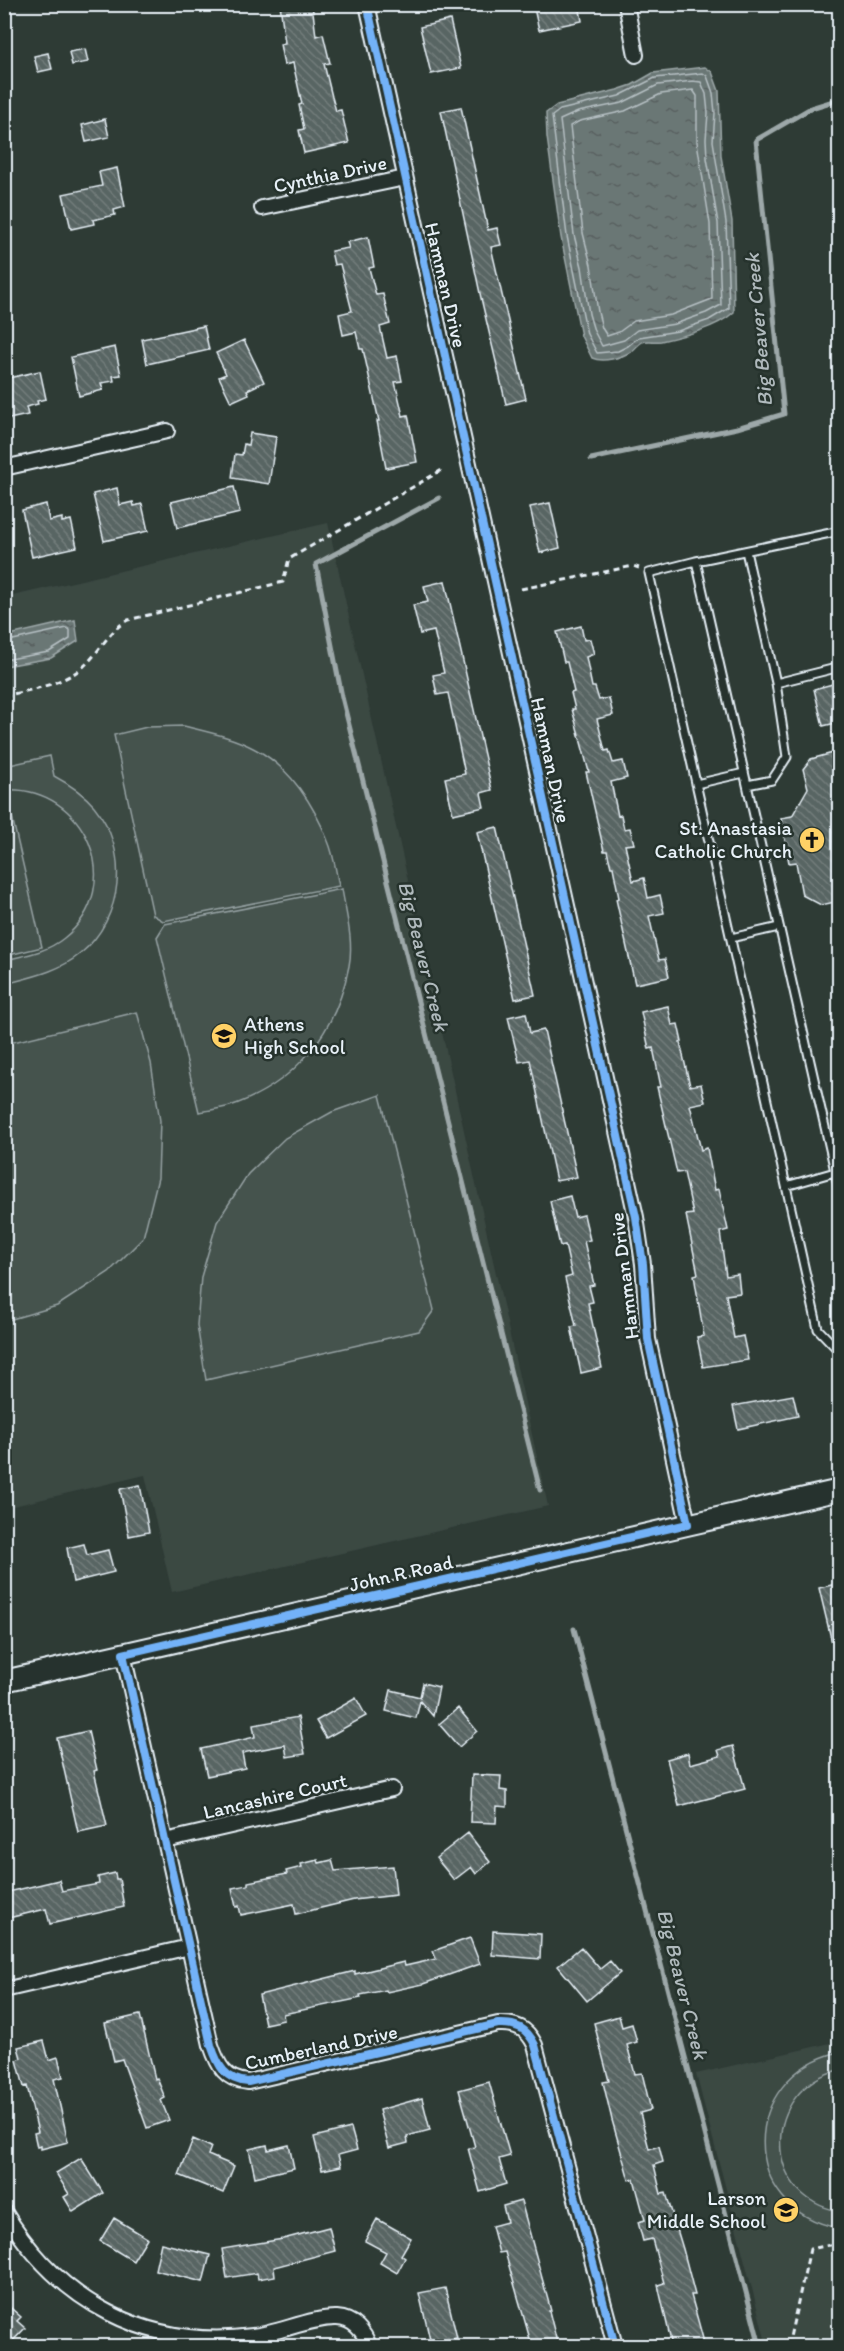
<svg xmlns="http://www.w3.org/2000/svg" width="844" height="2351" viewBox="0 0 844 2351" font-family="Itim,sans-serif">
  <defs>
    <pattern id="water-ripples" width="26" height="14" patternUnits="userSpaceOnUse" patternTransform="scale(1.5)"><rect width="26" height="14" fill="#6b7775"/><path d="M2 4q2-2 4 0t4 0M15 11q2-2 4 0t4 0" fill="none" stroke="#586060"/></pattern>
    <pattern id="building-back-hatch" width="6" height="6" patternUnits="userSpaceOnUse" patternTransform="scale(1.5)"><rect width="6" height="6" fill="#596563"/><path d="M-1 5l2 2M0 0l6 6M5-1l2 2" fill="none" stroke="#717c7a"/></pattern>
  </defs>
  <rect width="100%" height="100%" fill="#2e3b35"/>
  <filter id="ink" filterUnits="userSpaceOnUse"><feTurbulence type="fractalNoise" baseFrequency=".0167" numOctaves="2"/><feDisplacementMap in="SourceGraphic" scale="12" xChannelSelector="R" yChannelSelector="G"/><feConvolveMatrix kernelMatrix="1 2 1 2 8 2 1 2 1" color-interpolation-filters="sRGB"/></filter>
  <g filter="url(#ink)">
    <!-- built -->
    <path fill="#3b4843" d="M328 523 548 1506 172 1592 145 1475 5 1508 4 598Z
      M839 2041V2346H767L696 2074Z"/>
    <!-- park -->
    <path fill="#45524e" stroke="#96a2a3" stroke-width="1.5" d="M184 726C208 732 233 737 255 749 290 767 314 805 328 841 334 855 336 872 339 886L163 921 153 915 114 735 147 727Z
      M50 756 54 776C69 784 83 793 94 806 130 850 124 918 80 954 58 972 31 977 5 984V960C26 955 47 952 64 938 129 886 85 785 5 790V766Z
      M5 795H7L42 947 5 956Z
      M342 889C346 914 354 941 349 966 336 1033 295 1084 230 1106 220 1109 209 1110 199 1112L157 937 165 924Z
      M137 1012 151 1063 160 1121 158 1178 143 1238 109 1272 57 1306 5 1321V1044Z
      M380 1095 434 1310 419 1331 206 1380 197 1325 201 1277 217 1222 248 1174 285 1138 332 1112Z
      M839 2052V2070C762 2088 760 2197 839 2211V2228C738 2210 738 2076 839 2052Z"/>
    <!-- water -->
    <path fill="url(#water-ripples)" stroke="#9da8a9" stroke-width="1.5" d="M705 67 712 72 719 91 721 156 732 221 734 312C717 328 684 336 661 341 655 342 648 340 642 342 638 344 636 348 632 351 621 358 603 363 592 358L581 336 561 237 547 137 546 113 557 105 617 90 632 85 653 73Z
      M75 620 78 641 51 658 5 666V636Z"/>
    <g fill="none" stroke-linecap="round" stroke-linejoin="round">
      <!-- shore -->
      <path stroke="#b6c0c4" stroke-width="1.5" d="M703 73 707 76 713 93 715 113 713 141 726 222 729 308 709 320 678 331 639 337 628 346 618 351 597 353 587 334 567 236 552 116 560 110 619 96 655 78Z
        M693 81 701 82 706 94 708 113 706 139 707 158 718 223 721 305 706 313 675 324 637 330 624 340 602 346 594 331 589 314 582 267 574 235 560 120 578 112 622 103 658 85Z
        M693 90 697 96V142L710 224 712 299 671 315 634 321 619 332 607 336 602 328 598 312 591 265 583 233 570 126 580 121 625 111 661 94Z
        M4 642 67 628 70 630V639L49 652 4 660"/>
      <!-- stream -->
      <path stroke="#9da8a9" stroke-width="5" d="M591 459 737 428 784 414 756 140 811 108 840 99
        M439 498 316 564 342 697 540 1490
        M574 1629 760 2346"/>
    </g>
    <!-- building -->
    <path fill="url(#building-back-hatch)" stroke="#e8f1f8" stroke-width="1.5" d="M280 4H312L316 36 323 34 330 63 324 64 332 97 336 111 341 110 349 143 304 153 299 130 304 129 299 105 302 104 293 63 284 65 280 44 285 43Z
      M533 4H579L582 21 539 30Z
      M450 20 461 68 431 74 420 27Z
      M85 49 88 62 72 65 69 52Z
      M48 53 52 69 38 72 34 56Z
      M461 107 488 230 497 228 501 245 491 247 526 399 506 404 481 298 441 111Z
      M105 119 109 137 86 142 82 125Z
      M117 168 125 207 114 210 115 215 93 220 94 224 71 229 63 194 102 186 99 172Z
      M368 237 374 267 369 268 376 295 383 294 390 324 380 327 387 358 397 356 402 381 395 382 403 416 408 415 417 462 386 468 377 421H379L363 349H360L356 332 343 335 339 314 352 311 340 264 334 265 331 251 349 248 347 242Z
      M204 326 209 350 147 364 142 339Z
      M244 340 264 382 247 390 249 394 231 402 219 377 226 374 216 353Z
      M115 347 121 375 113 376 114 381 101 383 103 390 79 396 71 357Z
      M40 371 46 399 37 401 38 404 26 407 28 415 4 420V379Z
      M250 433 276 437 269 484 232 478 235 454 242 455 244 444 248 445Z
      M234 487 240 513 177 528 171 502Z
      M117 488 120 505 133 502 134 506 142 504 148 531 104 541 93 494Z
      M550 503 560 548 540 553 530 507Z
      M46 504 49 521 62 518V522L71 520 77 547 32 557 22 510Z
      M445 581 492 790 481 793 484 807 453 814 445 778 465 774 448 693 437 695 433 675 444 673 434 631 420 634 413 605 428 602 424 586Z
      M581 626 584 640 590 639 594 654 586 657 592 687H595L599 700 609 698 613 715 597 719 605 751 609 750 613 763 623 761 627 778 611 782 618 816 621 815 624 829 630 828 634 844 625 845 633 881 644 878 648 898 660 895 664 913 649 916 659 960 665 959 669 977 635 984 616 899 619 898 613 867H611L607 851H604L586 772H589L572 709H575L571 693 574 692 567 662H564L557 632Z
      M840 682V722L823 726 814 689Z
      M833 753 840 779V901L821 905 802 895 796 862 789 863 781 818 792 816 808 788 803 769 811 759Z
      M497 827 535 995 515 999 477 832Z
      M668 1006 672 1025 678 1024 682 1042H680L690 1086 701 1084 705 1102 690 1105 701 1150 707 1148 715 1190 719 1189 728 1230 720 1232 726 1276 738 1274 740 1293 726 1295 734 1338 743 1336 748 1360 703 1367 697 1337 704 1336 694 1275 698 1274 686 1215 693 1214 684 1172 677 1173 657 1087H661L653 1048 649 1049 641 1012Z
      M526 1013 530 1033 544 1030 577 1177 556 1181 530 1060 519 1062 508 1017Z
      M570 1196 575 1217 584 1215 590 1240 584 1241 594 1285 589 1286 593 1302 588 1303 602 1368 581 1373 571 1327 576 1326 565 1278 572 1276 565 1245 560 1246 550 1201Z
      M793 1395 798 1416 738 1429 733 1406Z
      M140 1485 149 1532 129 1536 120 1489Z
      M84 1544 87 1555 108 1550 114 1572 73 1582 67 1548Z
      M840 1583V1651H834L819 1588Z
      M423 1683 439 1687 433 1716 420 1701 416 1718 386 1711 391 1690 420 1697Z
      M356 1698 366 1716 326 1738 316 1721Z
      M458 1708 477 1731 459 1747 439 1724Z
      M298 1717 305 1754 287 1757 285 1745 242 1753 245 1768 207 1776 201 1749 255 1737 253 1725Z
      M88 1731 97 1770 94 1771 107 1826 78 1832 57 1738Z
      M733 1746 745 1789 679 1806 667 1759 688 1753 690 1764 720 1756 718 1750Z
      M472 1775 501 1776 500 1790 507 1791V1807L497 1806 496 1823 470 1822Z
      M468 1833 490 1862 476 1874 471 1867 454 1880 436 1858Z
      M318 1860 319 1863 332 1860 335 1871 393 1866 396 1895 354 1900 296 1914 294 1904 241 1915 239 1906 236 1907 232 1888 248 1885V1882L287 1874 286 1871 302 1867 301 1864Z
      M115 1873 116 1879H119L124 1907 50 1924 46 1909 4 1919V1893L59 1880 62 1891 99 1884 98 1877Z
      M493 1931 541 1934 540 1959 492 1955Z
      M470 1938 480 1964 423 1984 387 1992 386 1990 360 1995 361 1998 283 2014 284 2020 265 2024 259 1995 355 1971V1974L404 1962 405 1966 436 1959 433 1951Z
      M581 1947 600 1969 610 1961 620 1973 587 2001 558 1966Z
      M140 2015 155 2079 157 2078 165 2098 161 2100 169 2120 147 2128 122 2059 114 2061 105 2023Z
      M619 2016 622 2027 632 2024 637 2042 627 2045 635 2074 642 2073 651 2110 640 2113 649 2149 659 2146 663 2162 654 2165 661 2194 666 2193 683 2249 695 2295H691L705 2346H672L658 2285 664 2283 652 2239 643 2241 638 2222 645 2220 634 2179 629 2180 612 2120 603 2082 609 2081 594 2023Z
      M44 2041 49 2060 58 2057 63 2077 54 2079 68 2142 41 2149V2146L37 2147 34 2133 38 2132 27 2086 24 2087 17 2060 21 2058 18 2047Z
      M489 2082 510 2156 499 2159 506 2184 480 2192 468 2148 475 2147 459 2090Z
      M422 2098 430 2130 407 2136 408 2143 389 2148 379 2110Z
      M351 2128 357 2150 338 2155 341 2166 322 2170 314 2137Z
      M193 2139 211 2147 208 2155 234 2166 223 2193 179 2175Z
      M267 2145 268 2150 289 2145 294 2168 255 2177 249 2149Z
      M81 2158 103 2193 73 2212 64 2197 69 2194 56 2173Z
      M521 2201 551 2311H549L558 2346H532L505 2252 499 2253 492 2226 507 2222 503 2206Z
      M114 2218 147 2238 133 2261 100 2241Z
      M377 2219 411 2238 401 2255 405 2258 397 2273 380 2263 386 2252 365 2241Z
      M329 2227 335 2251 274 2267 275 2276 258 2279 257 2273 227 2278 222 2249 283 2239Z
      M161 2243 210 2255 203 2282 155 2270Z
      M445 2288 457 2338 431 2344 419 2293Z
      M4 2302 21 2317 17 2321 25 2328 8 2346H4Z"/>
    <g fill="none" stroke-linecap="round" stroke-linejoin="round">
      <!-- lane casing -->
      <g stroke="#e8f1f8" stroke-width="11">
        <path id="lane" d="M746 551 776 683 840 667
          M696 561 840 531
          M696 784 744 773
          M747 785 772 780 787 757 776 683
          M731 938 779 927
          M786 1186 835 1172
          M840 1193 696 561 649 573 818 1329 840 1352"/>
      </g>
      <!-- street casing -->
      <g stroke="#e8f1f8" stroke-width="18">
        <path id="street" d="M367 4 636 1217 643 1264 648 1339 688 1524
          M626 4 636 55
          M262 208 405 178
          M4 468 167 431
          M123 1654 211 2045C218 2066 225 2080 248 2082L498 2024C516 2023 527 2028 535 2045L615 2346
          M165 1841 392 1789
          M4 1990 189 1947
          M4 2211C58 2302 147 2350 253 2336 279 2333 313 2317 337 2318 354 2319 364 2332 369 2346"/>
      </g>
      <!-- secondary casing -->
      <g stroke="#e8f1f8" stroke-width="24">
        <path id="secondary" d="M4 1681 840 1490"/>
      </g>
      <!-- path -->
      <path stroke="#e8f1f8" stroke-width="3" stroke-dasharray="6 4.5" stroke-linecap="butt" d="M521 589 633 566 639 568
        M4 696C30 690 63 684 83 667 100 652 108 631 128 620L283 582 289 559 442 470
        M788 2346 810 2249 840 2243"/>
      <!-- lane -->
      <use href="#lane" stroke="#26332d" stroke-width="7"/>
      <!-- street -->
      <use href="#street" stroke="#26332d" stroke-width="14"/>
      <!-- secondary -->
      <use href="#secondary" stroke="#26332d" stroke-width="20"/>
      <!-- cycleway casing -->
      <g stroke="#26332d" stroke-width="11">
        <path id="cycleway" d="M367 4 636 1217 643 1264 648 1339 688 1524 123 1654 211 2045C218 2066 225 2080 248 2082L498 2024C516 2023 527 2028 535 2045L615 2346"/>
      </g>
      <!-- cycleway -->
      <use href="#cycleway" stroke="#73b2f8" stroke-width="8"/>
    </g>
  </g>
  <!-- icons -->
  <defs>
    <g id="church-disc" transform="scale(1.35)"><circle r="9.5" fill="#ffd166" stroke="#26332d"/><path d="M-1.2-6h2.4v3.5h3.3v2.4h-3.3V6h-2.4V-.1h-3.3v-2.4h3.3Z" fill="#111"/></g>
    <g id="school-disc" transform="scale(1.35)"><circle r="9.5" fill="#ffd166" stroke="#26332d"/><path d="M0-5L7-2L0 1L-7-2ZM-4 1L0 2.5L4 1V4Q0 6-4 4Z" fill="#111"/></g>
  </defs>
  <g fill-rule="evenodd">
    <use href="#church-disc" x="812" y="840"/>
    <use href="#school-disc" x="224" y="1036"/>
    <use href="#school-disc" x="786" y="2210"/>
  </g>
  <g text-anchor="middle" dominant-baseline="central" stroke-width="5" stroke-linejoin="round" paint-order="stroke">
    <!-- street labels -->
    <g font-size="20" fill="#e8f1f8" stroke="#26332d">
      <text transform="translate(330 174) rotate(-12)">Cynthia Drive</text>
      <text transform="translate(446 285) rotate(77)">Hamman Drive</text>
      <text transform="translate(551 760) rotate(78)">Hamman Drive</text>
      <text transform="translate(624 1276) rotate(-97)">Hamman Drive</text>
      <text transform="translate(401 1573) rotate(-13)">John R Road</text>
      <text transform="translate(275 1796) rotate(-13)">Lancashire Court</text>
      <text transform="translate(321 2047) rotate(-12)">Cumberland Drive</text>
    </g>
    <!-- poi labels -->
    <g font-size="20" fill="#e8f1f8" stroke="#26332d" text-anchor="end">
      <text x="792" y="828">St. Anastasia<tspan x="792" dy="23">Catholic Church</tspan></text>
      <text x="244" y="1024" text-anchor="start">Athens<tspan x="244" dy="23">High School</tspan></text>
      <text x="766" y="2198">Larson<tspan x="766" dy="23">Middle School</tspan></text>
    </g>
    <!-- water labels -->
    <g font-size="21" font-style="italic" fill="#b0babd" stroke="#26332d">
      <text transform="translate(758 330) rotate(-95)">Big Beaver Creek</text>
      <text transform="translate(424 956) rotate(76)">Big Beaver Creek</text>
      <text transform="translate(683 1984) rotate(76)">Big Beaver Creek</text>
    </g>
  </g>
  <!-- margin -->
  <rect width="844" height="2351" fill="none" stroke="#26332d" stroke-width="24"/>
  <rect x="12" y="12" width="820" height="2327" fill="none" stroke="#e8f1f8" stroke-width="2" filter="url(#ink)"/>
</svg>
